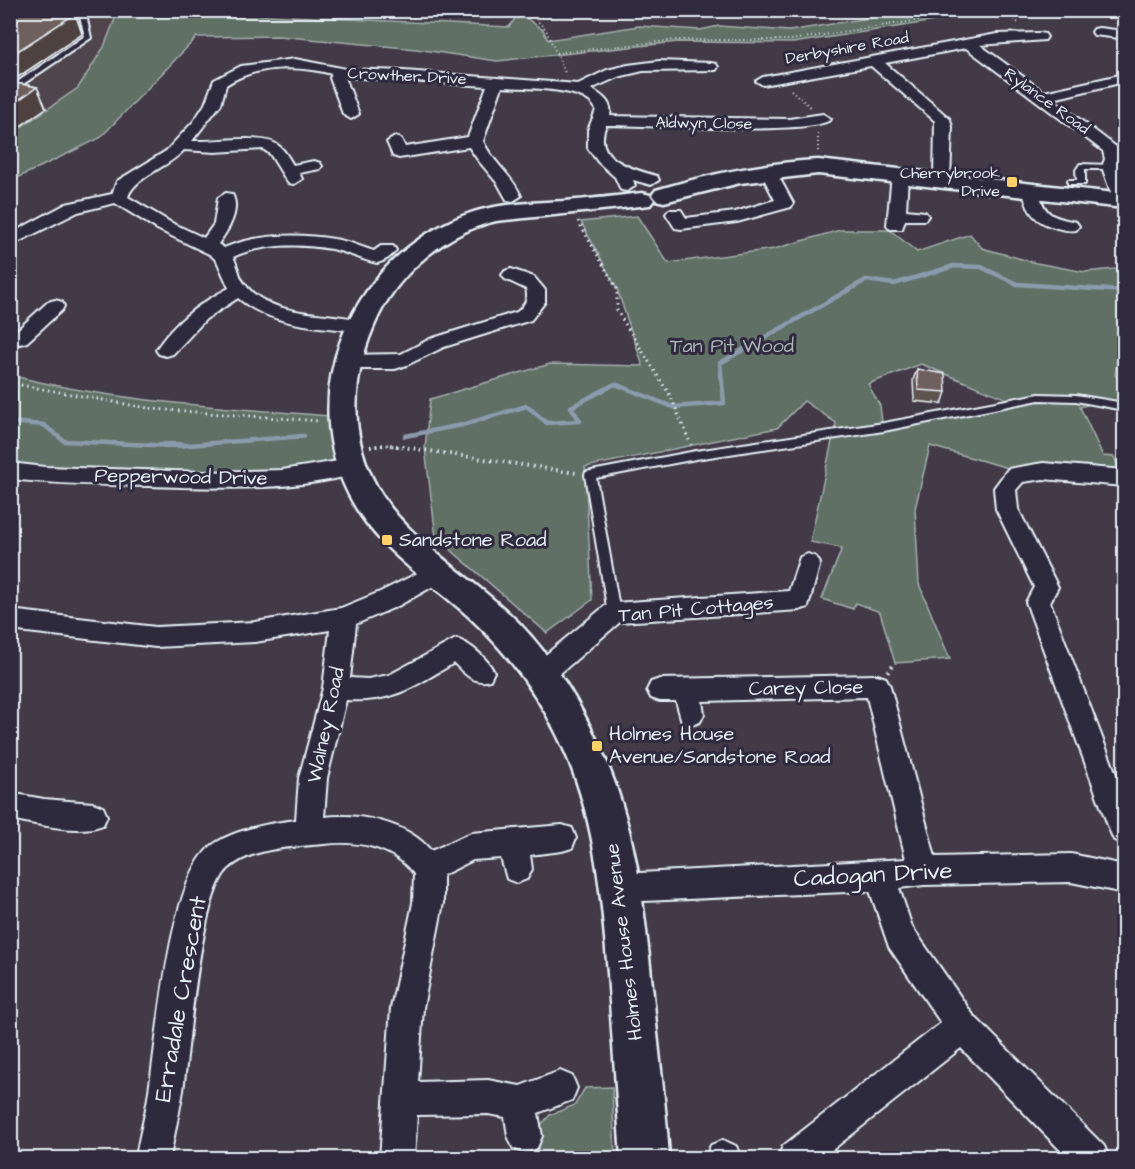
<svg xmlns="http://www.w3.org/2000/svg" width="1135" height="1169" viewBox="0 0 1135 1169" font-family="'Architects Daughter',sans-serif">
  <rect width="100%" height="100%" fill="#423a46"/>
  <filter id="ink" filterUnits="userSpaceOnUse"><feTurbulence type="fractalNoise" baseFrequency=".0167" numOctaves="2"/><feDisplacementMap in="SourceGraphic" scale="12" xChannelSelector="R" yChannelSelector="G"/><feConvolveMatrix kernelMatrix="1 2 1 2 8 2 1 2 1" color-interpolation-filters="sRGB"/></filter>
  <g filter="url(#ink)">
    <!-- built -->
    <path fill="#4f454d" d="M11 11H118L104 47 78 88 11 134Z"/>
    <!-- green -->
    <path fill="#606f65" stroke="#a4b0ae" stroke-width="1.5" fill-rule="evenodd" d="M118 11H188L509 27 519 13 543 30 548 40 639 26 700 30 719 26 789 31 911 11H999L793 43 678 42 497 61 416 49 278 36 197 37 100 138 11 181V134L78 88 104 47Z
      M637 216 668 263 774 249 840 230H890L917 252 970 234 982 248 1036 263 1085 272 1124 268V320L1115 375 1124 385V412L1090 404 1080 407 1103 456 1114 457 1121 473 1015 470 930 446 915 509 919 584 950 659 895 663 880 612 856 603 853 609 822 599 842 548 810 542 836 423 804 401 777 428 585 467 592 600 547 633 436 537 425 448 430 399 550 364 643 366 617 289 581 222ZM921 364 1012 401 883 430 880 406 868 384Z
      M10 375C114 402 222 407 329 416L342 424 335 463 282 471 211 472 35 467 11 463Z
      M612 1087 615 1158H537L535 1138 541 1125 550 1115 575 1105 585 1088Z"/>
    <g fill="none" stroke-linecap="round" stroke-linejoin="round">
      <!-- stream-far1 -->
      <path stroke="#8c9bac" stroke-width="4.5" d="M10 422 44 425 64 441 175 446 304 436
        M405 436 462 425 527 406 547 423 580 421 571 407 615 384 673 407 724 403 720 363 866 280 894 284 954 266 981 267 1017 284 1124 291"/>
      <!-- stream -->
      <path stroke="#8c9bac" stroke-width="6" d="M164 445H182"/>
      <!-- lane casing -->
      <g stroke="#e8f1f8" stroke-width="4">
        <path id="lane" d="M78 10H85L91 38 10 93V87L85 36Z
          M1080 164 1110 165 1114 167 1110 169H1085V184H1068V180H1077L1076 170Z
          M1039 394 1076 395 1124 403V410L1076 401 1039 400 884 431 696 459 596 478 620 613 618 616H610L608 613 585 475 586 472 696 451 884 423Z"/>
      </g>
      <!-- street casing -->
      <g stroke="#e8f1f8" stroke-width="4">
        <path id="street" d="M1099 28 1124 31V36L1119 38 1094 35 1092 32 1094 29Z
          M1040 33 1045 34 1047 37 1045 40 980 45 1044 92 1124 74V82L1053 99 1119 149 1121 159 1118 167 1124 185V205H1116L1114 201 1102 167 1105 159 1103 151 966 48 885 63 950 119 952 127 950 180 942 185 934 180 935 121 871 66 763 85 756 81 763 77 997 34Z
          M295 59 346 69 404 71 578 84 607 70 628 65 659 61 711 63 716 64 718 67 716 70 643 71 618 77 591 89C601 95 613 102 610 116L789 119 823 114 831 119C817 136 638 125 606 125 591 159 633 169 657 176L659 180 651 185 633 180 635 186 627 191 621 190 615 177 598 162 588 148V130L596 110C588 86 524 89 502 87L483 141C492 162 512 175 521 196L513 201 507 200 498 184 478 160 469 147 399 158 393 156 387 142 395 137 401 139 405 147 468 137 487 86 345 77 359 114 351 119 343 114 330 78 332 74C298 65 256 65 226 85L221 104 192 141C214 142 258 135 274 143 283 147 288 157 293 165L314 161 320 163 322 166 320 169 299 173 302 179 294 184 288 183 270 154 263 149 215 152 184 150C169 167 134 177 128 197L170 222 204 238 214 224 218 198 226 193 232 194C241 210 228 231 218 244L224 248C257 234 298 233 334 239 348 241 361 247 374 251L381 246H393L396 250C391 257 385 261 377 263 362 260 347 252 331 249 300 243 262 244 233 257 238 265 238 275 244 283 269 319 329 311 366 321L369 325 366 329 359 331C319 327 271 326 238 298L206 319 173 354 166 356 159 354 156 350C173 323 201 302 229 288L217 261 211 255 157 229 115 203 78 212 10 246V234L66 204 112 194 117 181 166 151 194 121 205 104 214 80 241 66Z
          M768 166 774 168 793 203 791 207 737 222 681 229 675 228 666 214 669 210H681L686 218 735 212 775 200 760 171Z
          M900 170 908 175 906 210 925 212 928 216 925 220H905L902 229H890L887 225 892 175Z
          M1031 186 1039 191C1044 216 1053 217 1076 222L1079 226 1076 230C1069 231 1064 230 1057 228 1036 223 1027 212 1023 191Z
          M511 269 534 277 545 290V302L531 320 444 347 407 365 395 369H346L339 367 336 362 339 357 346 355 401 354 430 339 517 312C525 305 529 299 526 289L505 279 502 275 505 271Z
          M55 300 62 302 64 306 62 310 27 342 20 344 13 342 10 338 13 334 48 302Z
          M351 459 359 461 362 467 359 473C292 492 217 488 148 486 102 485 56 484 10 479V463L45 467 205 472 282 470Z
          M1043 463 1124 470V486L1043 479 1023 482 1016 490 1018 509 1058 587 1050 602 1124 795V844L1114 840 1110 831 1026 602 1034 587 996 509 994 488 1008 469Z
          M808 554 816 557 820 563 808 607 799 610 620 622 550 682 541 685 532 682 528 674 532 666 605 606 614 603 789 591 800 557Z
          M438 563 446 565 450 572 446 579 398 606 356 624 350 678 368 679 389 675 456 639C471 644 487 658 494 672L490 680C474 685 465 674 454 663 414 686 394 703 346 700L327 778 324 817C359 813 408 822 431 851L471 833 562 825 572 828 576 838 572 848 562 851 530 855 532 869 527 879 517 883 507 879 501 858 473 860 443 875V903L423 1008 418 1082 488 1080 520 1086 560 1071 572 1076 577 1088 572 1100 538 1113 542 1136 537 1148 525 1153 513 1148 508 1136 505 1117 488 1114 417 1115 414 1158H380L391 1008 413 903 414 874C393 846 357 840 324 844 293 847 252 847 228 869 200 895 189 1047 183 1091 179 1113 174 1135 170 1158H136C139 1136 146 1114 149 1091 158 1034 168 892 206 851 224 831 270 823 296 820L299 778 323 688 330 630 255 642 156 647 10 630V610L156 627 255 622 341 608 380 592Z
          M877 675 886 678 890 686 935 857 1071 854 1124 865V893L1071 882 924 885 899 888 912 927 973 1015 1104 1146 1109 1158H1068L961 1048 822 1158H778L783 1146 941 1023 889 947 870 891 621 902 611 898 606 888 611 878 621 874 906 859 867 697 702 701 704 714 700 722 691 725 682 722 676 701H660L651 698 647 690 651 682 660 679Z
          M10 793 44 799 93 803 103 807 107 816 103 825C79 835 36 824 10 819Z
          M723 1140 736 1146 741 1158H706L711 1145Z"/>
      </g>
      <!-- secondary casing -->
      <g stroke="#e8f1f8" stroke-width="5">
        <path id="secondary" d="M818 160 1124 194V208L818 174 740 183 664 202 656 200 652 195 656 190C709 174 762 163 818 160Z
          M642 193 650 195 654 200 650 205 496 221C447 232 401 271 379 315 343 389 348 469 409 528 443 562 484 588 518 622 555 660 583 708 604 756 639 835 645 920 654 1004 659 1056 666 1107 669 1158H621C617 1096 612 1035 608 973 602 899 596 824 566 754 544 702 509 653 467 615 431 583 387 555 360 514 288 405 346 260 465 215 497 203 532 203 566 201 591 199 617 196 642 193Z"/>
      </g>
      <!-- path-far2 -->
      <path stroke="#e8f1f8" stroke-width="2" stroke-dasharray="1 3" stroke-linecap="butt" d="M532 10 530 13 546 30 566 75
        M1001 10 1020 24
        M1078 10 1124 15
        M556 53 677 40H791L984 10
        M791 90 810 107
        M818 134V151"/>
      <!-- path-far1 -->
      <path stroke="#e8f1f8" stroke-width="3" stroke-dasharray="1.5 4" stroke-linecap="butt" d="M578 221 617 289V311L671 397 691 445
        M10 383 153 409 320 421
        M370 447 387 445 400 447"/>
      <!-- path -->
      <path stroke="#e8f1f8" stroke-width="4" stroke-dasharray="1.5 4.5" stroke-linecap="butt" d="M390 445 576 473
        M370 447 383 445
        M888 672 895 663"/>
      <!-- lane -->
      <use href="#lane" fill="#2f2a3d" fill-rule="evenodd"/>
      <!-- street -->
      <use href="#street" fill="#2f2a3d" fill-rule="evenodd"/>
      <!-- secondary -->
      <use href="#secondary" fill="#2f2a3d" fill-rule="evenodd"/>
    </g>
    <!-- wall -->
    <path fill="#5f534f" stroke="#e8f1f8" stroke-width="1.5" d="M10 10H75L77 15 76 16 82 34 11 82 37 87 46 108 16 129 10 128Z
      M917 369 946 392 942 404 914 401 913 380Z"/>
    <!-- shaded-wall -->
    <path fill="#4d4340" stroke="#e8f1f8" stroke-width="1.5" d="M53 10H75L77 15 76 16 82 34 10 82V56Z
      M37 87 46 108 16 129 10 116V106Z"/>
    <!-- building -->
    <path fill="#6e605c" stroke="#e8f1f8" stroke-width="1.5" d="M10 10H70L74 11 75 14 10 56Z
      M10 82 37 87 10 106Z
      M917 369 945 374 946 392 918 390Z"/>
  </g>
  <!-- markers -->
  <g fill="#ffd166" stroke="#2f2a3d" stroke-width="2">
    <rect x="1006" y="176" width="12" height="12" rx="3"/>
    <rect x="381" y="534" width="12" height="12" rx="3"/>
    <rect x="591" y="740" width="12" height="12" rx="3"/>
  </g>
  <g text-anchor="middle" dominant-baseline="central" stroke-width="6" stroke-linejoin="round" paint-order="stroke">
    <!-- far-street labels -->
    <g font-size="16" fill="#e8f1f8" stroke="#2f2a3d">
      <text transform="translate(847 48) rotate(-10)">Derbyshire Road</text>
      <text transform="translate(407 76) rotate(3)">Crowther Drive</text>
      <text transform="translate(1047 101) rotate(36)">Rylance Road</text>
      <text transform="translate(704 123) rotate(1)">Aldwyn Close</text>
    </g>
    <!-- far-poi labels -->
    <g font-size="16" fill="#e8f1f8" stroke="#2f2a3d" text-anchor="end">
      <text x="1000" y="173">Cherrybrook<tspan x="1000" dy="18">Drive</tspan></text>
    </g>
    <!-- park labels -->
    <g font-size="20" fill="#abb6b6" stroke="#2f2a3d">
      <text x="732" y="346">Tan Pit Wood</text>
    </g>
    <!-- street labels -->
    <g font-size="20" fill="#e8f1f8" stroke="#2f2a3d">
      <text transform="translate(181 477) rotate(1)">Pepperwood Drive</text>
      <text transform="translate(696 609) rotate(-5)">Tan Pit Cottages</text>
      <text transform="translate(806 688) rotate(-1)">Carey Close</text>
      <text transform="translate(326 725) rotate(-78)">Walney Road</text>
      <text transform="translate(624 942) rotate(-97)">Holmes House Avenue</text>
    </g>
    <!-- poi labels -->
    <g font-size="20" fill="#e8f1f8" stroke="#2f2a3d" text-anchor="start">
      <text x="399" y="540">Sandstone Road</text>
      <text x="609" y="734">Holmes House<tspan x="609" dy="23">Avenue/Sandstone Road</tspan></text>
    </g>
    <!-- near-street labels -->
    <g font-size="24" fill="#e8f1f8" stroke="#2f2a3d">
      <text transform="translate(873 875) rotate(-3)">Cadogan Drive</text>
      <text transform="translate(181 999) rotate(-80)">Erradale Crescent</text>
    </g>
  </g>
  <!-- margin -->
  <rect width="1135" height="1169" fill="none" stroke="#2f2a3d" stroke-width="36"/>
  <rect x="18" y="18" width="1099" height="1133" fill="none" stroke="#e8f1f8" stroke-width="2" filter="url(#ink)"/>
</svg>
